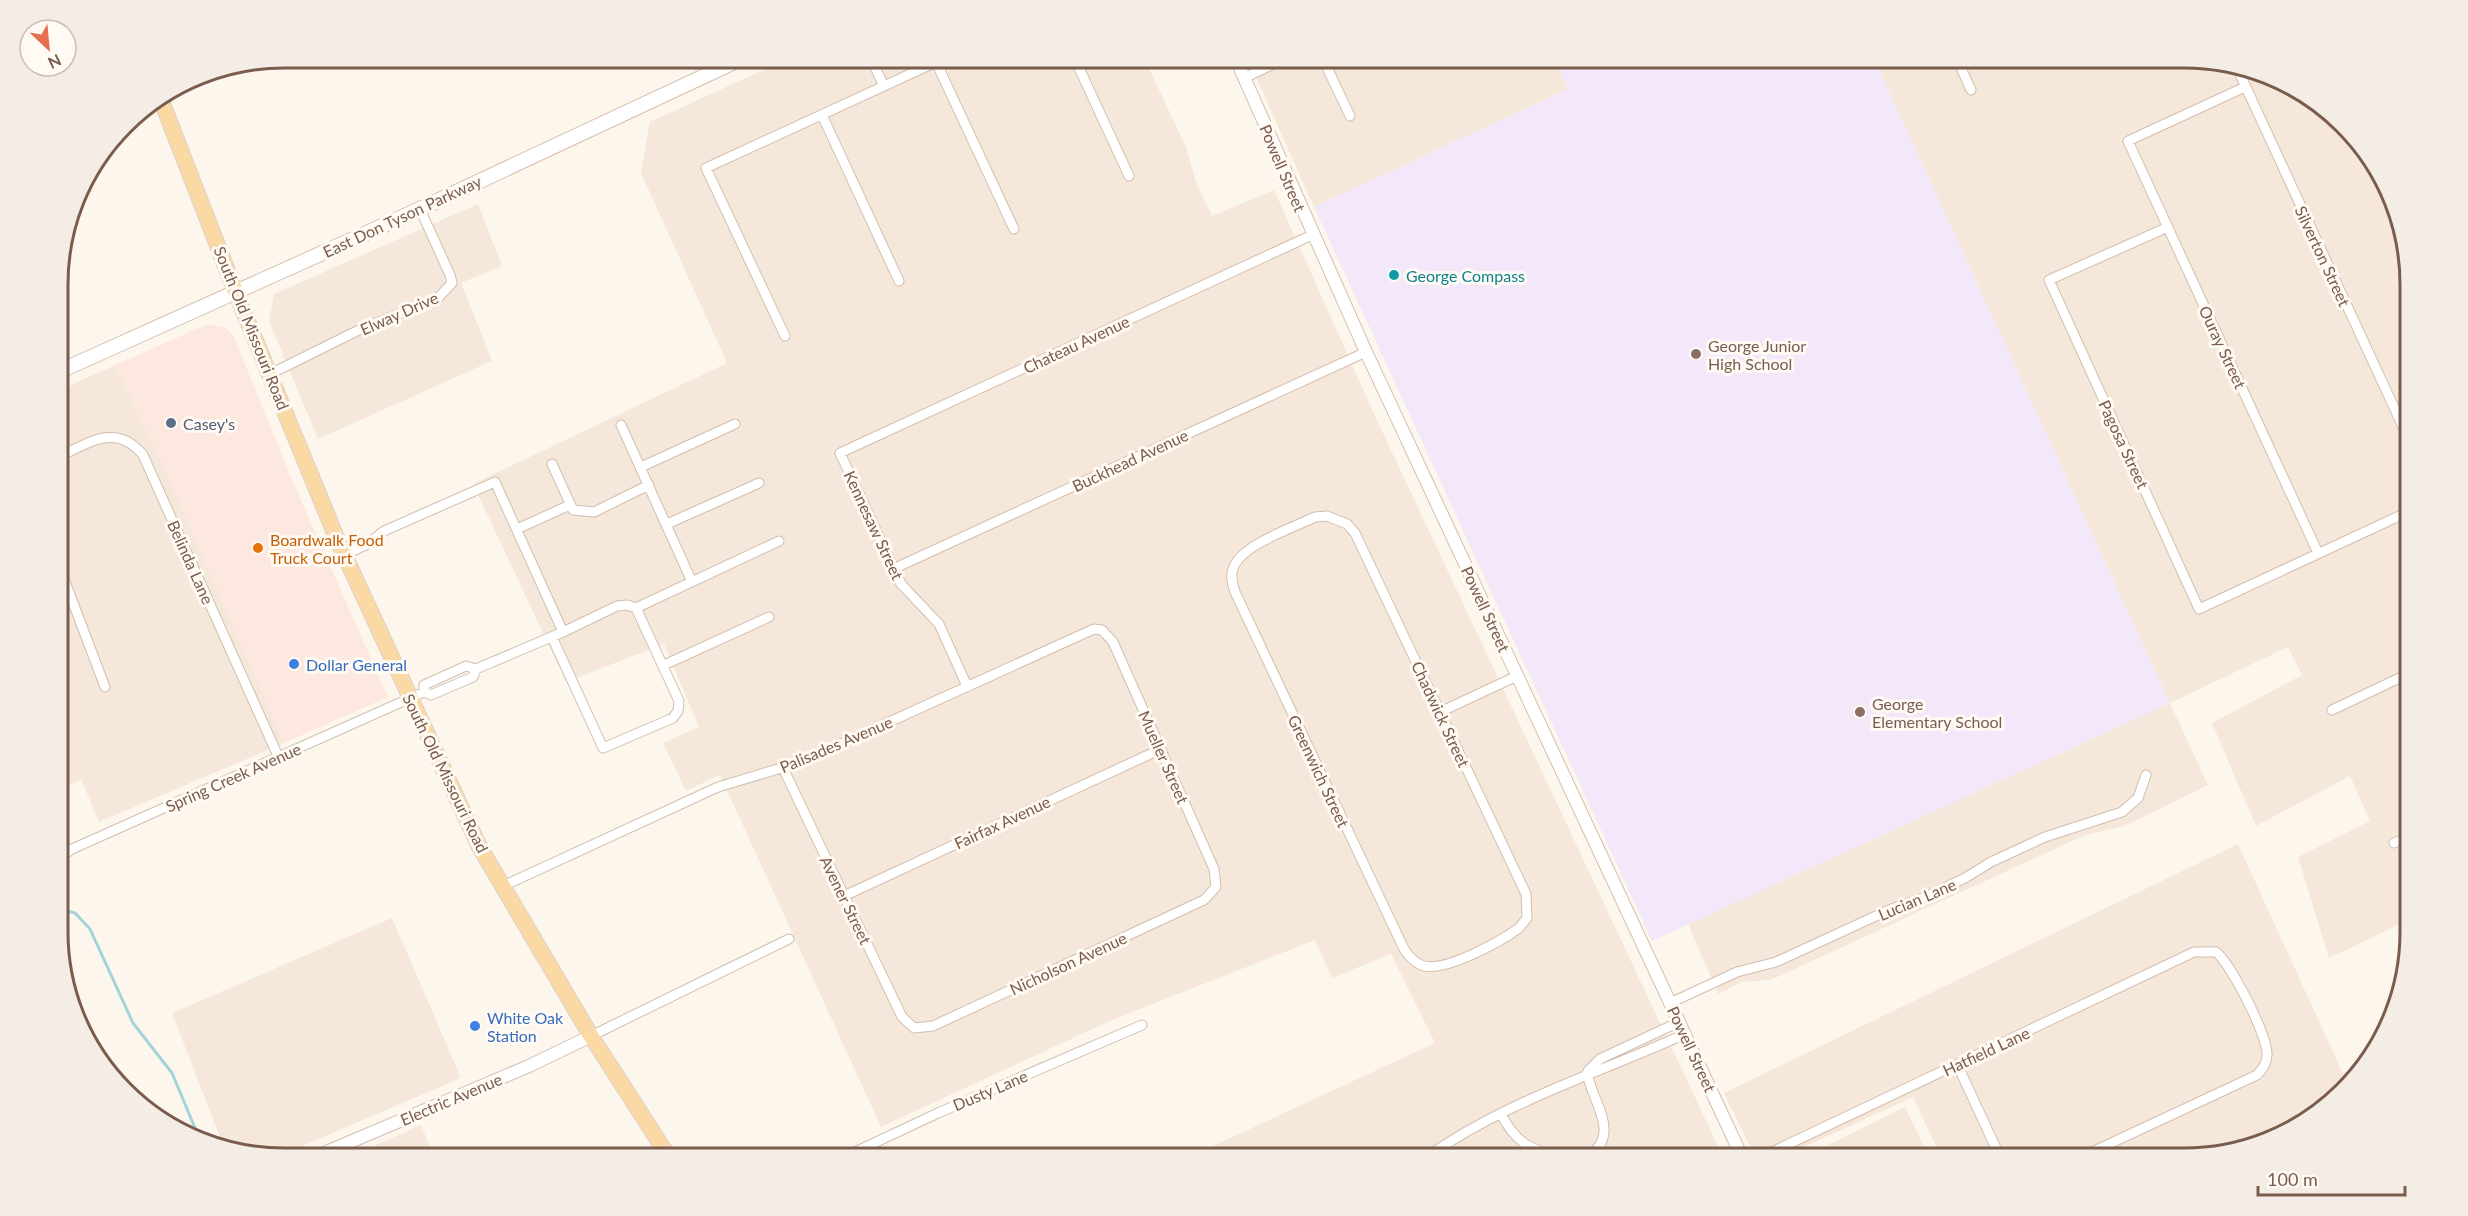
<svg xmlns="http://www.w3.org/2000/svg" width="2468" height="1216" viewBox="0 0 2468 1216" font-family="Lato,sans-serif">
  <rect width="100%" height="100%" fill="#fdf6ec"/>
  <!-- residential -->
  <path fill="#f5e8da" d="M791 57H1149L1146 62 1186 147 1197 185 1212 216 1274 190 1375 416 1724 1159H1185L1435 1043 1391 954 1332 978 1315 940 1112 1020 881 1127 720 775 686 791 663 743 699 727 664 644 566 682 473 484 727 363 641 173 650 122Z
    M1247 57H1554L1568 89 1314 207Z
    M1873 57H2184L2284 80 2334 113 2373 157 2409 254 2411 919 2329 958 2298 857 2370 821 2350 776 2256 826 2212 723 2302 675 2288 647 2170 703 2208 785 2125 826 2085 835 1771 980 1742 982 1718 994 1688 924 2170 703Z
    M478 204 502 266 461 283 492 361 318 439 269 321 274 294Z
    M115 365 156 448 284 743 99 822 81 779 59 792 58 391Z
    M2238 844 2349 1087 2311 1121 2258 1147 2199 1159H1942L1913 1097 1778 1159H1756L1724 1093Z
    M392 918 461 1078 277 1157 223 1145 172 1013Z
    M1905 1107 1930 1159H1822L1818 1150Z
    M421 1125 435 1159H345Z"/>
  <!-- commercial -->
  <path fill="#fde8e0" d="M208 324 226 328 233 335 290 475 388 697 284 743 156 448 115 365Z"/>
  <!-- education -->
  <path fill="#f3e8fa" d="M1554 57H1873L2170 703 1652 941 1314 207 1568 89Z"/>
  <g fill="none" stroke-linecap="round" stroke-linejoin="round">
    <!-- stream -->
    <path stroke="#a5d3da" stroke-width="3" d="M59 909 75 913 90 929 133 1023 172 1073 200 1140"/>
    <!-- minor casing -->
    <g stroke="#d1beb0" stroke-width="11">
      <path id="minor" d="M870 57 884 86
        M1074 57 1129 176
        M1322 57 1350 116
        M1956 57 1971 90
        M936 62 1014 229
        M2238 70 2410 442
        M1244 78 1288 57
        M2245 87 2128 141 2318 553
        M822 115 899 281
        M2168 227 2049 280 2199 609 2410 511
        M785 336 706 168 947 57
        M270 374 363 328 437 299 452 283 450 275 420 209
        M621 425 692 582
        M58 457C89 443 116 422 143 455L278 756
        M552 464 573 510 594 512 649 485
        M641 467 735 424
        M1327 516 1347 524 1355 533 1526 894 1527 918 1519 928C1501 941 1443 974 1421 965 1414 962 1408 955 1404 949L1235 592C1233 585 1230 577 1233 569 1240 545 1293 528 1315 517Z
        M667 524 759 483
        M517 529 570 505
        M344 555 366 545 384 531 495 482 563 632 476 669
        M58 563 105 687
        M893 569 1366 352
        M636 608 779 541
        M552 637 603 748 673 718 678 711 679 701 636 608 627 605 617 606 563 632
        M664 665 769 617
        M967 686 939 624 901 584 840 453 1312 235
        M2332 710 2410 673
        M1440 712 1517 676
        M2394 843 2411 836
        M59 858 72 849 424 692 431 695 473 677 476 669 466 666 424 685V692
        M503 886 718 787 801 762 1094 629 1102 630 1113 642 1214 869 1216 887 1204 900 933 1026 914 1028 902 1017 783 768
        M844 896 1161 749
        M1670 1003 1737 972 1776 962 1889 910 1923 898 1965 878 1991 862 2045 837 2122 812 2138 798 2146 775
        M591 1036 789 939
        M1957 1064 2001 1159
        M1588 1071 1600 1059 1679 1022
        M1501 1114C1517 1145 1530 1148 1562 1159
        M840 1159 938 1113 1142 1025
        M1424 1159C1503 1102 1597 1074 1685 1034
        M1584 1159C1624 1136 1593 1105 1587 1073
        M1757 1159 2194 952H2216C2231 964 2268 1036 2267 1055 2267 1064 2262 1069 2257 1075L2077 1159"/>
    </g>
    <!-- tertiary casing -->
    <g stroke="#d1beb0" stroke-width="14">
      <path id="tertiary" d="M1235 57 1366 352 1743 1159
        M310 1159 529 1066 591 1036"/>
    </g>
    <!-- secondary casing -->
    <g stroke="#d6c0b0" stroke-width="16">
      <path id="secondary" d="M58 372 420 209 745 57"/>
    </g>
    <!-- primary casing -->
    <g stroke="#dad1cd" stroke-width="17">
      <path id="primary" d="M160 97 236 293 337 539 479 846 591 1036 670 1159"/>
    </g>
    <!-- minor -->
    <use href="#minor" stroke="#fff" stroke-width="9"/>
    <!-- tertiary -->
    <use href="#tertiary" stroke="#fff" stroke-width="12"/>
    <!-- secondary -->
    <use href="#secondary" stroke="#fff" stroke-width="14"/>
    <!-- primary -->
    <use href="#primary" stroke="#fbd9a5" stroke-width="15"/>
  </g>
  <!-- markers -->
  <circle fill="#0f9aa8" stroke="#fffaf3" stroke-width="2" cx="1394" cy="275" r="6"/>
  <g fill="#8d6e63" stroke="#fffaf3" stroke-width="2">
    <circle cx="1696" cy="354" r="6"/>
    <circle cx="1860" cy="712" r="6"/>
  </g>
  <circle fill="#5c6f8a" stroke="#fffaf3" stroke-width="2" cx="171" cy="423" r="6"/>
  <circle fill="#e8710a" stroke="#fffaf3" stroke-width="2" cx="258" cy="548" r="6"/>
  <g fill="#3f7fe0" stroke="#fffaf3" stroke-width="2">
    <circle cx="294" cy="664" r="6"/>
    <circle cx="475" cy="1026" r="6"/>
  </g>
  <g text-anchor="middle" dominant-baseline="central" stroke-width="6" stroke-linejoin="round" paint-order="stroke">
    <!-- street labels -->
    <g font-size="16" fill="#7a5c4d" stroke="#fffaf3">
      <text transform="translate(1283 168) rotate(67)">Powell Street</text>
      <text transform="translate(402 216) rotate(-25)">East Don Tyson Parkway</text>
      <text transform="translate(2323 256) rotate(65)">Silverton Street</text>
      <text transform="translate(399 313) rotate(-24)">Elway Drive</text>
      <text transform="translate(252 328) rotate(68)">South Old Missouri Road</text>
      <text transform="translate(1076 344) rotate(-25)">Chateau Avenue</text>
      <text transform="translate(2223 347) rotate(65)">Ouray Street</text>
      <text transform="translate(2124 444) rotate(65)">Pagosa Street</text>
      <text transform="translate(1130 460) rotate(-25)">Buckhead Avenue</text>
      <text transform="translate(874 525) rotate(65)">Kennesaw Street</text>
      <text transform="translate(191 562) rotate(66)">Belinda Lane</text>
      <text transform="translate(1486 609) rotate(65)">Powell Street</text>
      <text transform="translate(1441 714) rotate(65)">Chadwick Street</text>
      <text transform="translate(836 744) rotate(-23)">Palisades Avenue</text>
      <text transform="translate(1164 757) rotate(66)">Mueller Street</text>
      <text transform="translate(1319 771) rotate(65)">Greenwich Street</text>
      <text transform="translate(446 773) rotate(64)">South Old Missouri Road</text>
      <text transform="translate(233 777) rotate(-24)">Spring Creek Avenue</text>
      <text transform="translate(1002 822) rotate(-25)">Fairfax Avenue</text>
      <text transform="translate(1917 899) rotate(-23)">Lucian Lane</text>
      <text transform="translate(846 900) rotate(64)">Avener Street</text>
      <text transform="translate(1068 963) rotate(-25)">Nicholson Avenue</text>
      <text transform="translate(1692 1049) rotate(65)">Powell Street</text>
      <text transform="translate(1986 1051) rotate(-25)">Hatfield Lane</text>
      <text transform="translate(990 1090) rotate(-23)">Dusty Lane</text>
      <text transform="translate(451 1099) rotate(-23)">Electric Avenue</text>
    </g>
    <!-- culture labels -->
    <g font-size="16" fill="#0d838f" stroke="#fffaf3" text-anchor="start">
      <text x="1406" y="275">George Compass</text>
    </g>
    <!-- education labels -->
    <g font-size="16" fill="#785e54" stroke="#fffaf3" text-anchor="start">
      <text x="1708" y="345">George Junior<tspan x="1708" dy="18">High School</tspan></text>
      <text x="1872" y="703">George<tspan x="1872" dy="18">Elementary School</tspan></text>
    </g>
    <!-- service labels -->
    <g font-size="16" fill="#4e5e75" stroke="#fffaf3" text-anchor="start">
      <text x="183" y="423">Casey's</text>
    </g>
    <!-- food labels -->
    <g font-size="16" fill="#c56008" stroke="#fffaf3" text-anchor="start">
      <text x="270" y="539">Boardwalk Food<tspan x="270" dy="18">Truck Court</tspan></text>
    </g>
    <!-- shop labels -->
    <g font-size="16" fill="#366cbe" stroke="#fffaf3" text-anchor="start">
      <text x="306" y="664">Dollar General</text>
      <text x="487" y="1017">White Oak<tspan x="487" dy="18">Station</tspan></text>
    </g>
  </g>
  <!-- crop -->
  <path d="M0 0H2468V1216H0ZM284 68H2184A216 216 0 0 1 2400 284V932A216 216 0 0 1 2184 1148H284A216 216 0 0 1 68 932V284A216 216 0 0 1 284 68Z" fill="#f4ede6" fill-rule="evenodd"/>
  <path fill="none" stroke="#7a5c4d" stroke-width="3" d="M284 68H2184A216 216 0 0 1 2400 284V932A216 216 0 0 1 2184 1148H284A216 216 0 0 1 68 932V284A216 216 0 0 1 284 68Z"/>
  <!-- north arrow -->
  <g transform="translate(48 48) rotate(154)"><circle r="28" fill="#fffaf3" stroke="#cabbb1" stroke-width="1.5"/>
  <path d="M0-4.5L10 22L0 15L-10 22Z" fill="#e76f51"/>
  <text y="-9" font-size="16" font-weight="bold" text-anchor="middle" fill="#7a5c4d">N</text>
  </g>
  <!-- scale -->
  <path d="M2258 1186v9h147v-9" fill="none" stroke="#7a5c4d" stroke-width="3"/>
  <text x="2267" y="1186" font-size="18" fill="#7a5c4d" stroke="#fffaf3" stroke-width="4.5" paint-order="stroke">100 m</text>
</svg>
